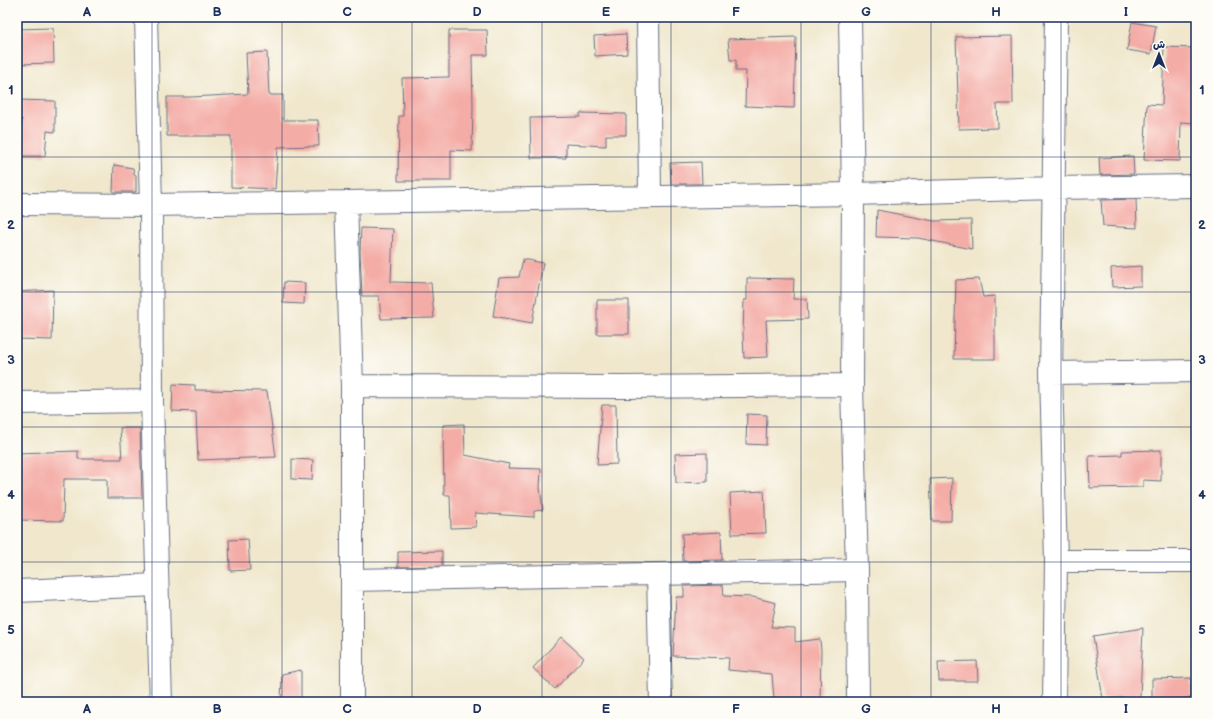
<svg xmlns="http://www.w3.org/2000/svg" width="1213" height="719" viewBox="0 0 1213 719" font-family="'Balsamiq Sans','Playpen Sans Arabic',sans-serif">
  <rect width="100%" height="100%" fill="#fdfcf7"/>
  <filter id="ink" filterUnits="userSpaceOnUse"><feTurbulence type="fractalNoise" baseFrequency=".025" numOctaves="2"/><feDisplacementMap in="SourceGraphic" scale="8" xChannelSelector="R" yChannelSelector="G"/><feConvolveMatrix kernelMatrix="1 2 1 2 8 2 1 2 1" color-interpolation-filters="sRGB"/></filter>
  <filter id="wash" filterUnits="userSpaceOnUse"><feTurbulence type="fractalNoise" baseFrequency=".012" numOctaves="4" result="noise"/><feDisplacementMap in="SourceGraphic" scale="16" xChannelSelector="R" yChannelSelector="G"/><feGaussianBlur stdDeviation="0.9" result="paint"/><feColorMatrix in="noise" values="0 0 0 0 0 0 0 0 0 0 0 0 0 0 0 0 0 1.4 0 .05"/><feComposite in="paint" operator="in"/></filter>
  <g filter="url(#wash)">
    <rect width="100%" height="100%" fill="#f0e7cc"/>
    <g id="blocks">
      <!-- building -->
      <path fill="#f4aca6" d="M1132 22 1156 26 1151 54 1127 50Z
        M53 28 54 63 17 64V29Z
        M449 30H487L488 55H472L473 107 472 151 451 150V181H398L399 116H403L402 78 449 77Z
        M626 34 627 54 595 56 594 36Z
        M1012 36 1013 104H997L998 128 959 129 956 37Z
        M796 37 794 108 745 106 746 71H736V60H730L728 39Z
        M1164 47 1196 48V123L1181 122 1180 161 1144 160 1147 104 1162 105Z
        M267 52 269 95H283V120H318L319 146 278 147 275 189 231 187V136H167V97H191L248 94 246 53Z
        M17 100 55 101V132L47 131 45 156H20L22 119H17Z
        M580 113 626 114V135H606V146L566 144V158H531L530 118 580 117Z
        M1133 156 1134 174 1100 175 1099 158Z
        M701 162 702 184H671L670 163Z
        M114 165 133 168 134 175H136V192H113Z
        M1136 199 1137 228 1103 226 1101 200Z
        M877 210 934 221 971 220 972 249 918 238 876 237Z
        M361 228 393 229 391 282 431 283 434 318 381 319 379 296H362L360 252Z
        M523 259 543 263 532 323 493 316 499 278 519 277Z
        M1141 266V286L1112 287 1111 268Z
        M747 278 794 279 793 299H807L808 319 766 320 768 357 744 358 743 334 744 300H747Z
        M979 279 983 297 995 296V359H954L956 280Z
        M284 282 305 283 304 304 283 303Z
        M53 290 52 340 17 339V292Z
        M597 300H629V334H597Z
        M173 384 195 385V390L267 391 276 457 198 460 196 412 172 411Z
        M602 405H616L617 464 597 465Z
        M747 414 767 415 766 445 746 444Z
        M464 424 465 455 509 464 508 468 541 469 540 488 543 510 534 511V517L475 513 476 527 451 528 450 495H444L443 428V425Z
        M120 428H140L142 498H107V479H64L63 521 17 520V453L78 451V459H122Z
        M1161 450V481L1143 480V487L1090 488 1089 456 1122 455V451Z
        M707 453V482L676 483 675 454Z
        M292 459 313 460 312 480 292 479Z
        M952 478 951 521H932L930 479Z
        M764 491 766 533 732 534 730 493Z
        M721 532 722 560 683 561 682 534Z
        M248 539 250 570 230 571 229 540Z
        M442 551V566L398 567V552Z
        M723 585 724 596 753 597 776 603 771 627 795 628V642L820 639 821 651 820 702H800V699L774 700 772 674 728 670 729 658 673 656 676 597H684V586Z
        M1143 628 1140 697 1103 699 1093 636Z
        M561 637 584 658 555 689 533 668Z
        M977 661 978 681H939L938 662Z
        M301 670V702H281L282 674Z
        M1191 678V698L1173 699 1174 702H1152V679Z"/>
    </g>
  </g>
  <g filter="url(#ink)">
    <use href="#blocks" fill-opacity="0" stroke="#666f84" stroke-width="1"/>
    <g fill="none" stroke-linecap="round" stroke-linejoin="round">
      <!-- minor casing -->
      <g stroke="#666f84" stroke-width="24">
        <path id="minor" d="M146 17 151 205 152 401 161 702
          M648 17 650 197
          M850 17 853 194 852 385 857 570 858 702
          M346 202 352 386V702
          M17 204 151 205 346 202 853 194 1053 188 1196 186
          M1051 373 1196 371
          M352 386 621 387 852 385
          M17 403 152 401
          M1056 561H1196
          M658 574 661 702
          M352 580 857 570
          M17 591 157 585
          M1054 702 1056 561 1051 373 1056 17"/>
      </g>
      <!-- minor -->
      <use href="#minor" stroke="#fff" stroke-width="22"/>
    </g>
  </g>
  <!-- grid -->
  <path fill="none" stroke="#1b2f5e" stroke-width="1" stroke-opacity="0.55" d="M152 17V702M282 17V702M412 17V702M542 17V702M671 17V702M801 17V702M931 17V702M1061 17V702M17 157H1196M17 292H1196M17 427H1196M17 562H1196"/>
  <!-- margin -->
  <rect width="1213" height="719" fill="none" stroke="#fdfcf7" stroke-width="44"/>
  <!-- north arrow -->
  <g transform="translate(1159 54)" stroke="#fdfcf7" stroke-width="3" paint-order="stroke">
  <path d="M0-3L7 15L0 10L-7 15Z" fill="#1b2f5e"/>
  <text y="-6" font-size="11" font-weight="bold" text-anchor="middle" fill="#1b2f5e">ش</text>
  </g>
  <rect x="22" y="22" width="1169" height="675" fill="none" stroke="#1b2f5e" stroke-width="1.5"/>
  <g font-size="13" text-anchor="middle" font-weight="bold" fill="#1b2f5e">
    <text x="87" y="16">A</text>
    <text x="217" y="16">B</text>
    <text x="347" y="16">C</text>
    <text x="477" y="16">D</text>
    <text x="606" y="16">E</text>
    <text x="736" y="16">F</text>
    <text x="866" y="16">G</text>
    <text x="996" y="16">H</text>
    <text x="1126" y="16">I</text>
    <text x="11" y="94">1</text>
    <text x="1202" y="94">1</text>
    <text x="11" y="229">2</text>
    <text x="1202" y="229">2</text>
    <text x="11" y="364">3</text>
    <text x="1202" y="364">3</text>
    <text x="11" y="499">4</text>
    <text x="1202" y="499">4</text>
    <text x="11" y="634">5</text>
    <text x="1202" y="634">5</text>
    <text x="87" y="713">A</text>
    <text x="217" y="713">B</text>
    <text x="347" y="713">C</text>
    <text x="477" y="713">D</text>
    <text x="606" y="713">E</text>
    <text x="736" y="713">F</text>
    <text x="866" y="713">G</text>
    <text x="996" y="713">H</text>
    <text x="1126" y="713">I</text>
  </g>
</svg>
